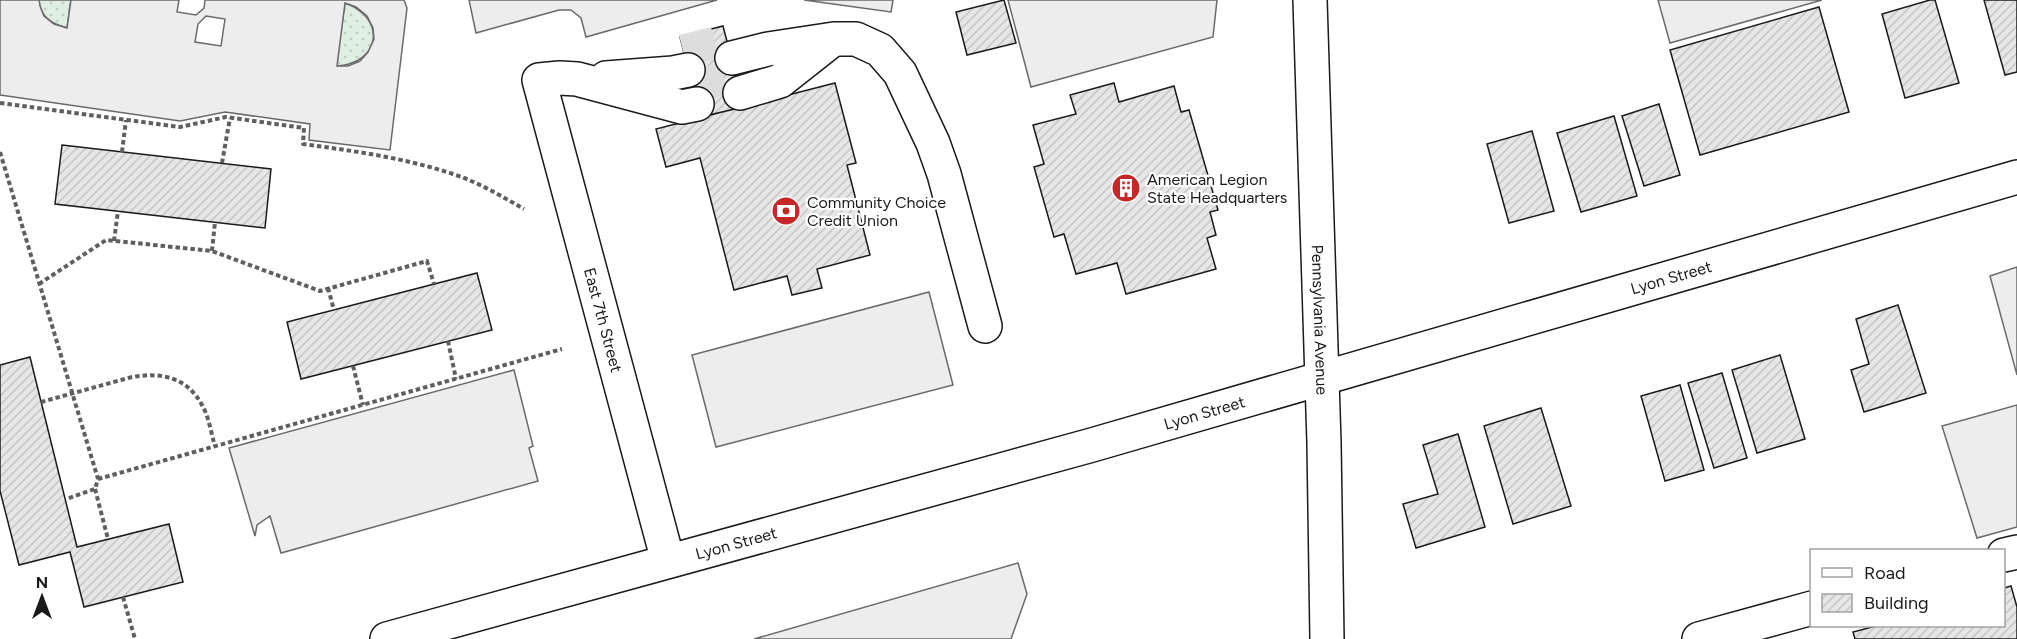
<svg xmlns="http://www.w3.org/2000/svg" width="2017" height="639" viewBox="0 0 2017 639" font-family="Figtree,sans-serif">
  <defs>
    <pattern id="grass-dots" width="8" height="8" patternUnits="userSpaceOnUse" patternTransform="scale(1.5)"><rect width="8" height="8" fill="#e0efe3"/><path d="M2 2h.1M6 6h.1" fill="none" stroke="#c0ccc2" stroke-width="1.8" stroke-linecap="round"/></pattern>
    <pattern id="building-hatch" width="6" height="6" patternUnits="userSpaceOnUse" patternTransform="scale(1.5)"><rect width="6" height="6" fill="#e6e6e6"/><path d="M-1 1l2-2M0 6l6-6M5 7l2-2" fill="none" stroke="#c5c5c5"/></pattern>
  </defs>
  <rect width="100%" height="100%" fill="#fff"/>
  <!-- grass -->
  <path fill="url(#grass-dots)" stroke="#6a6a6a" stroke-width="1.5" d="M39 0H71L67 28C52 24 40 17 39 0Z
    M345 3C387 18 381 64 336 66Z"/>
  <!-- parking -->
  <path fill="#ededed" stroke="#6a6a6a" stroke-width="1.5" fill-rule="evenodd" d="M0 0H39L40 6 44 16 54 24 67 28 71 0H179L177 12 196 15 204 8 205 0H404L407 8 390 150 309 140 310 124 225 112 180 121 0 95ZM345 3 356 7 367 16 373 28 374 39 368 52 360 61 348 66H337ZM206 16 225 19 221 46 195 42 198 24Z
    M469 0H717L586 37 581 18 571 10H559L476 33Z
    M804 0H893L891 12Z
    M1008 0H1217L1213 37 1031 87Z
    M1658 0H1822L1670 43Z
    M2017 267V375L1990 276Z
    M929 292 953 385 716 447 692 355Z
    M514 370 533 446 529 448 538 481 281 553 270 516 257 525 255 536 229 448Z
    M2017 405V527L1977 538 1942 426Z
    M1018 563 1027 594 1011 639H754Z"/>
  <!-- building -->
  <path fill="url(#building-hatch)" stroke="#1a1a1a" stroke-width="1.5" d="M1004 0 1016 43 967 55 956 12Z
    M1930 0H1935L1959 83 1905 98 1882 14Z
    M1984 0H2017V72L2005 75Z
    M1819 7 1849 112 1700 155 1670 50Z
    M723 26 744 107 700 117 680 37Z
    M835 83 856 163 847 165 870 255 817 269 822 288 792 295 787 276 734 290 700 158 666 167 656 129Z
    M1114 83 1119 102 1174 86 1181 112 1189 110 1218 210 1210 212 1216 235 1207 238 1216 269 1126 294 1117 263 1076 274 1064 234 1054 237 1034 167 1044 164 1033 125 1076 114 1070 95Z
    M1659 104 1680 175 1644 186 1622 116Z
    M1614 116 1637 196 1581 212 1557 133Z
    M1532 131 1554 211 1509 223 1487 144Z
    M62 145 271 169 265 228 55 204Z
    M477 273 492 330 301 379 287 322Z
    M1898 305 1926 393 1864 412 1851 370 1869 364 1856 319Z
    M1780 355 1805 439 1757 453 1732 370Z
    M30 357 77 547 169 524 183 582 84 607 70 552 19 565 0 491V365Z
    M1722 373 1747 458 1714 468 1688 383Z
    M1680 385 1704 470 1665 481 1641 396Z
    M1541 408 1571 506 1513 524 1484 426Z
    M1458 434 1485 527 1416 548 1403 504 1438 494 1423 445Z
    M2011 586 2017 607V639H1855L1853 632 1876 626H2004V588Z"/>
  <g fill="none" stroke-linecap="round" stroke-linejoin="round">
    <!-- minor-tunnel -->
    <path stroke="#ddd" stroke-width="33" stroke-dasharray="33 16" stroke-linecap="butt" d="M683 51 727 40
      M692 87 736 75"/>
    <!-- minor casing -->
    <g stroke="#1a1a1a" stroke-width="36">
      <g id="minor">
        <path d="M732 58 768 49 834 39H856L880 50 900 73 933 143 944 174 985 326"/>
        <path d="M606 78 673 73 688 70"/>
        <path d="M740 93 780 81 832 40"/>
        <path d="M2004 555 2017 552"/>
        <path d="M668 561 539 80 560 78 577 79 682 107 697 104"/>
        <path id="s1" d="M387 639 1092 445 2017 177"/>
        <path d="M1699 639 1812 608"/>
      </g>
    </g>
    <!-- major casing -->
    <g stroke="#1a1a1a" stroke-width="36">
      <g id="major">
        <path id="s2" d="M1310 0 1324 443 1327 639"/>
      </g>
    </g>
    <!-- path -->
    <path stroke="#5f5f5f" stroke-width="4" stroke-dasharray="4.5 3" stroke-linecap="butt" d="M0 103 180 127 226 117 304 128 303 144C354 151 405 158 453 174 478 182 501 196 524 209
      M0 152 98 479 95 489 66 499
      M122 152 126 120
      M222 163 230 118
      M114 241 118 211
      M212 251 215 222
      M39 284 106 240 212 251 320 291 427 261 434 284
      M328 288 334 310
      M448 341 456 379
      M353 366 363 405
      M41 402 132 377C161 372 187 377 202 405 209 417 211 433 215 446
      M98 479 562 349
      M95 489 108 539
      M123 597 135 639"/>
    <!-- minor -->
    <use href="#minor" stroke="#fff" stroke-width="33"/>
    <!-- major -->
    <use href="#major" stroke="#fff" stroke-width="33"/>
  </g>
  <!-- icons -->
  <defs>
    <g id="building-disc" transform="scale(1.5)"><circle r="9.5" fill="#c62828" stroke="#fff"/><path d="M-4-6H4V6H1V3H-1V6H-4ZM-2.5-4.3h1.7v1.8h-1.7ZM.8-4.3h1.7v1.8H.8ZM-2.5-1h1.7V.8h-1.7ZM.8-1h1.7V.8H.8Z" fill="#fff"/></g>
    <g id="bank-disc" transform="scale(1.5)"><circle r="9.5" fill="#c62828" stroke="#fff"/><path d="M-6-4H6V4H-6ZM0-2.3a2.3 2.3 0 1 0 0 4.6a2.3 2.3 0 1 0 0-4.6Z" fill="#fff"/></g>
  </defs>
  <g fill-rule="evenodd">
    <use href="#building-disc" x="1126" y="188"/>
    <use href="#bank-disc" x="786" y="211"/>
  </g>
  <g text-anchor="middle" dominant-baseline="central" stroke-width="4.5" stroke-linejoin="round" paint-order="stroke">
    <!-- poi labels -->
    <g font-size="16" fill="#1a1a1a" stroke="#fff" text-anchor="start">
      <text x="1147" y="179">American Legion<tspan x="1147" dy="18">State Headquarters</tspan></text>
      <text x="807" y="202">Community Choice<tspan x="807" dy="18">Credit Union</tspan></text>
    </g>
    <!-- street labels -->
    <g font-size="16" fill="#1a1a1a" stroke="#fff">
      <text stroke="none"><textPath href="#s1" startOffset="1334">Lyon Street</textPath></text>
      <text stroke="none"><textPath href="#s2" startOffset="320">Pennsylvania Avenue</textPath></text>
      <text transform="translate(603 320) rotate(75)">East 7th Street</text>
      <text stroke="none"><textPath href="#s1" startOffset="848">Lyon Street</textPath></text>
      <text stroke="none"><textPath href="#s1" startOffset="362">Lyon Street</textPath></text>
    </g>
  </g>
  <!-- legend -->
  <rect x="1810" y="549" width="195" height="78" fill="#ffffff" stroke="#a3a3a3" stroke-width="1.5"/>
  <rect x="1822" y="568" width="30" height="9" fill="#ffffff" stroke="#a3a3a3" stroke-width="1.5"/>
  <text x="1864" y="579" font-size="18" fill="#1a1a1a">Road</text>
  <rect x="1822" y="594" width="30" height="18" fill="url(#building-hatch)" stroke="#a3a3a3" stroke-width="1.5"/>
  <text x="1864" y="609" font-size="18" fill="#1a1a1a">Building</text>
  <!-- north arrow -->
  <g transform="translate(42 597)" stroke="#ffffff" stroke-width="4.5" paint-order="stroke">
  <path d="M0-4.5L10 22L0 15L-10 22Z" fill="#1a1a1a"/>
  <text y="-9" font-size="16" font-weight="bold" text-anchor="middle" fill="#1a1a1a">N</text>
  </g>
</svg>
